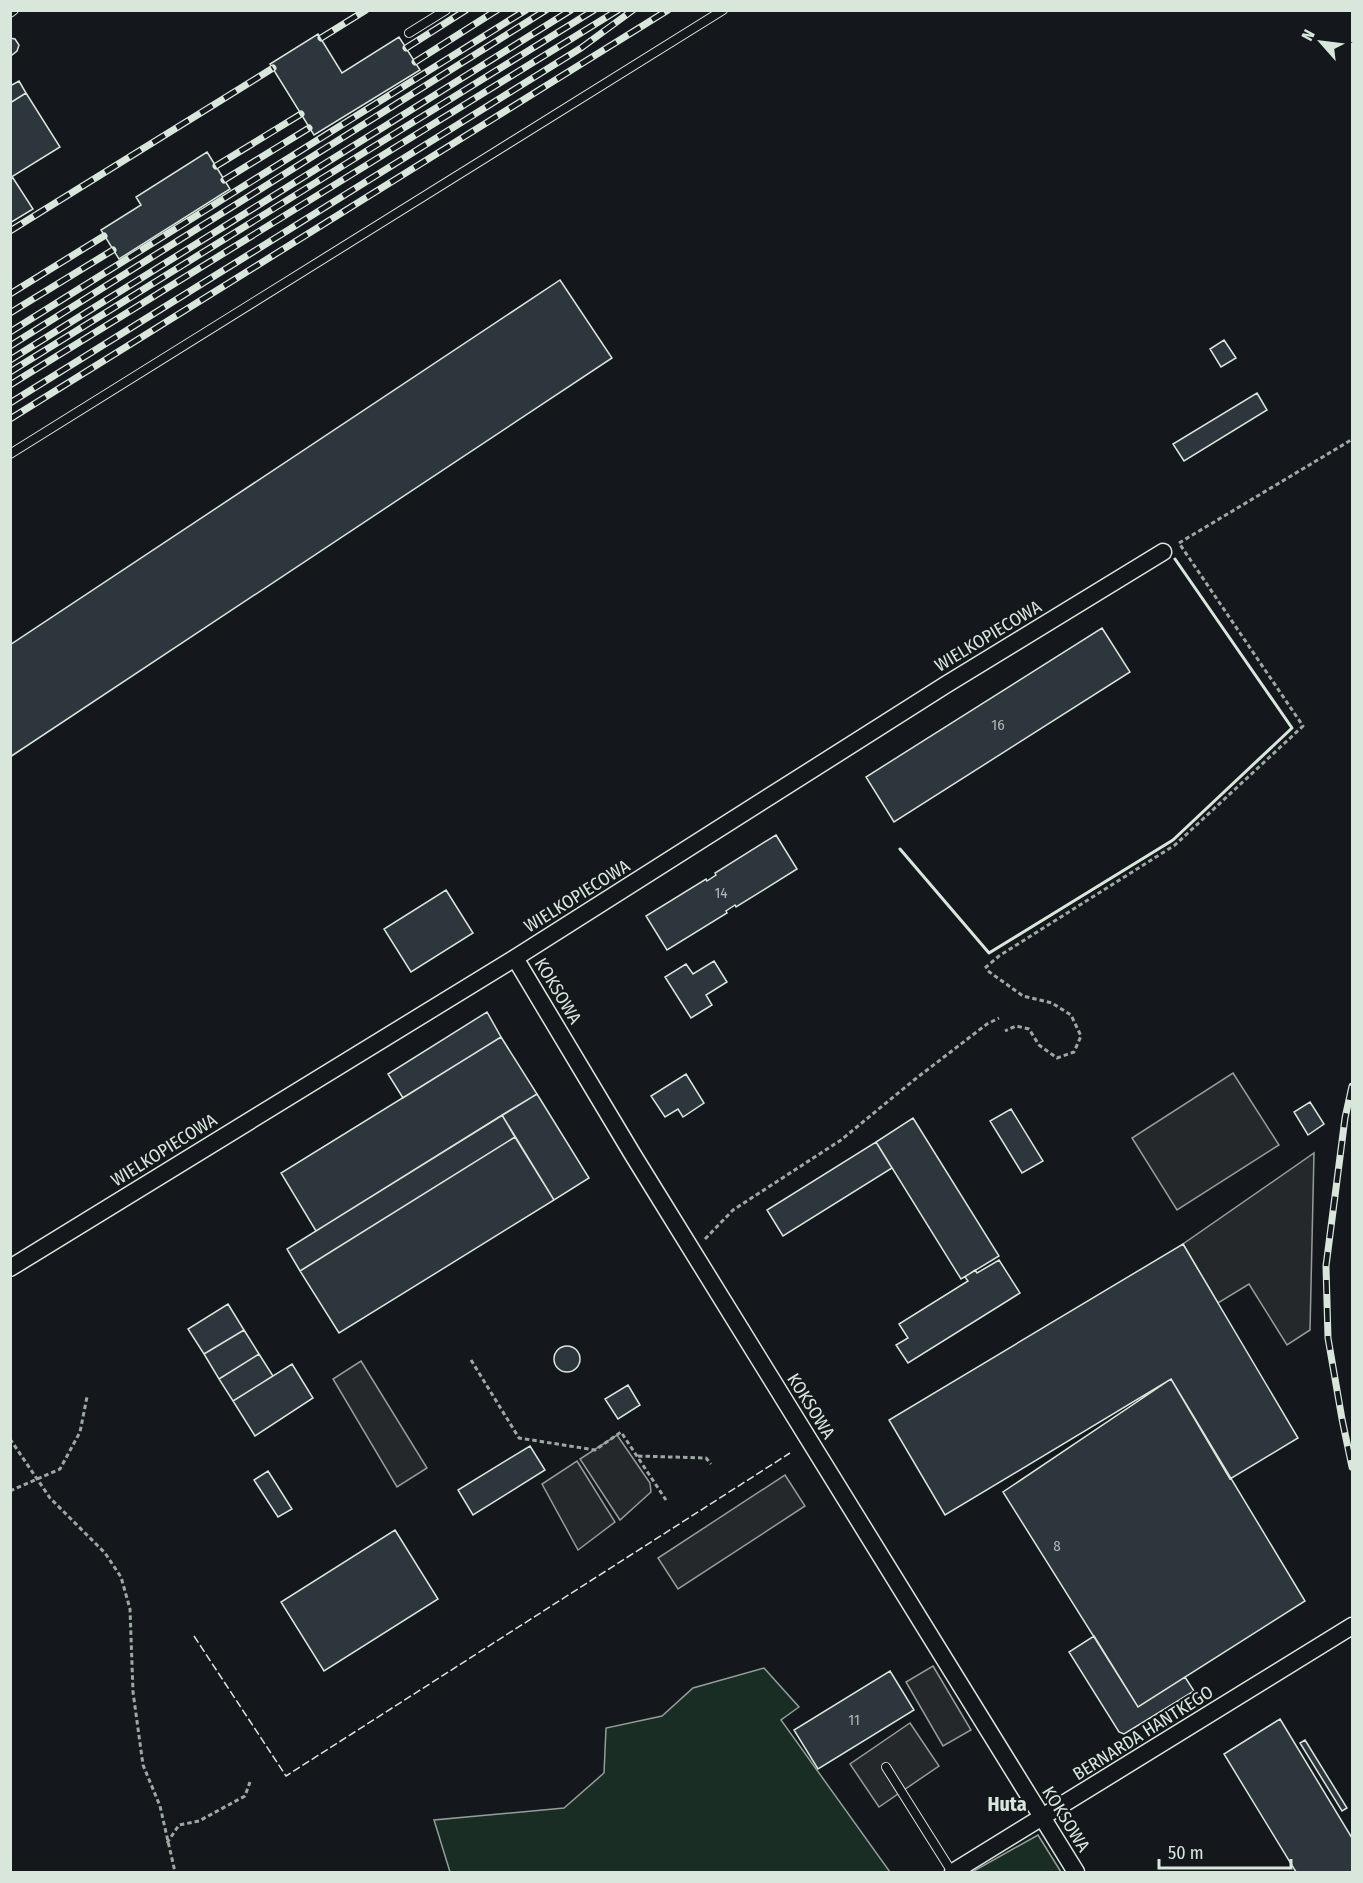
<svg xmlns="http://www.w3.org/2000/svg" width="1363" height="1883" viewBox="0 0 1363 1883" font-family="'Fira Sans Condensed',sans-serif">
  <rect width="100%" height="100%" fill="#14181c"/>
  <!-- green -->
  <path fill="#1a2d24" stroke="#939e99" stroke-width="1.5" d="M764 1668 799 1707 781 1720 890 1872H450L434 1820 564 1808 604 1773 606 1728 662 1716 693 1688Z
    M1038 1835 1061 1872H972Z"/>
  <!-- parking -->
  <path fill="#24282b" stroke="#939e99" stroke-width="1.5" d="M1233 1073 1279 1145 1177 1210 1132 1138Z
    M1314 1153 1310 1330 1287 1345 1249 1284 1218 1303 1183 1244Z
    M361 1361 427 1468 397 1487 333 1379Z
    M617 1435 650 1483 651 1492 620 1520 580 1459Z
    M577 1461 615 1522 578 1550 542 1484Z
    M785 1475 805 1506 678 1589 658 1558Z
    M933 1666 971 1730 943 1746 906 1682Z
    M910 1723 939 1766 879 1807 850 1764Z"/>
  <!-- building -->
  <path fill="#2c363c" stroke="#d8e6dc" stroke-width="1.5" d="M318 34 342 73 399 37 420 70 314 135 270 64Z
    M10 38 15 39 19 45 17 51 12 55H10Z
    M19 81 26 93 10 103V86Z
    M26 93 60 147 10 178V103Z
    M207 152 230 189 119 259 101 230 141 205 136 197Z
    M13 178 33 209 10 223V179Z
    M560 280 612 358 10 757V645Z
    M1224 340 1236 358 1221 367 1210 349Z
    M1257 393 1267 410 1184 461 1173 444Z
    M1102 628 1130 672 894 822 866 777Z
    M776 835 797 869 736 907 735 905 726 911 727 913 667 950 646 916 706 879 707 881 716 875 715 873Z
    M446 890 473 933 411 972 384 929Z
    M714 961 727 982 706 995 712 1005 691 1018 665 977 686 964 693 974Z
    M487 1012 501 1037 403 1098 388 1074Z
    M501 1037 537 1094 316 1231 281 1173Z
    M686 1074 704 1103 683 1117 678 1109 665 1117 651 1096Z
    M537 1094 589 1178 554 1200 502 1115Z
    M1310 1102 1324 1124 1308 1135 1294 1112Z
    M1011 1109 1043 1161 1022 1173 990 1121Z
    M502 1115 515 1137 300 1271 287 1249Z
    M913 1118 999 1256 961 1279 876 1142Z
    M515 1137 554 1200 339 1333 300 1271Z
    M876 1142 892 1168 783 1236 767 1210Z
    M1183 1244 1298 1438 1230 1479 1171 1379 945 1515 889 1420Z
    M999 1260 1020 1293 908 1363 896 1345 908 1338 899 1324 968 1281 965 1277 975 1270 977 1273Z
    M228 1304 244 1330 204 1354 188 1329Z
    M244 1330 259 1354 219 1379 204 1354Z
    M554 1359a13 13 0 1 1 26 0a13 13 0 1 1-26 0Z
    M259 1354 273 1376 233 1401 219 1379Z
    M292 1364 313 1398 255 1436 233 1401Z
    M1171 1379 1305 1601 1138 1707 1003 1492Z
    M628 1385 640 1405 618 1419 605 1399Z
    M530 1446 545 1470 473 1515 458 1490Z
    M268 1471 292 1509 278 1517 254 1480Z
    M395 1530 438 1599 324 1671 281 1602Z
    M1094 1636 1138 1707 1185 1677 1194 1691 1124 1734 1119 1732 1069 1652Z
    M890 1671 914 1710 818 1769 794 1730Z
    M1280 1719 1352 1838V1872H1296L1224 1754Z
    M1305 1740 1347 1808 1342 1811 1300 1743Z"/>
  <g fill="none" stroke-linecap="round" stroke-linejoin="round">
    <!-- lane casing -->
    <g stroke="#d8e6dc" stroke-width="10">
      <path id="lane" d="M10 13 14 10
        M409 33 446 10
        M10 454 723 10
        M886 1767 952 1872"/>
    </g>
    <!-- street casing -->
    <g stroke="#d8e6dc" stroke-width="19">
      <path id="street" d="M515 958 633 1155 1076 1872
        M10 1268 515 958 947 684 1163 552
        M953 1872 1352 1626"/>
    </g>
    <!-- path -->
    <path stroke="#9da8a2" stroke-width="3" stroke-dasharray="4.5 3" stroke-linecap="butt" d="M1179 543 1351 440
      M985 968 999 956 1175 845 1303 726 1179 543
      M988 971 1023 996 1052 1003 1071 1015 1081 1036 1074 1052 1057 1058 1039 1045 1029 1029 1016 1026 1005 1031
      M705 1239 733 1210 841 1140 914 1080 987 1024 999 1018
      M471 1360 519 1438 595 1450 621 1432 666 1500
      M10 1439 50 1498 105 1553 121 1577 130 1609 133 1692 143 1765 160 1806 175 1872
      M638 1456 706 1458 711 1464
      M10 1491 60 1469 80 1432 87 1397
      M167 1843 179 1825 199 1821 245 1796 250 1782"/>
    <!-- lane -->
    <use href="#lane" stroke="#14181c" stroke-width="8"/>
    <!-- street -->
    <use href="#street" stroke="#14181c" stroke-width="16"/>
    <!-- rail casing -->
    <g stroke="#d8e6dc" stroke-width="7">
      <path id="rail" d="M321 38 366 10
        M406 48 466 10
        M415 62 497 10
        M216 166 301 114
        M224 180 309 128
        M10 231 273 68
        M10 294 104 236
        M10 313 113 250
        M10 332 526 10
        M10 346 546 10
        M10 360 571 10
        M10 372 594 10
        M10 385 618 10
        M10 403 581 48 633 10
        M10 419 668 10
        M1352 1086 1345 1118 1326 1266 1328 1338 1342 1419 1352 1467"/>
    </g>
    <!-- rail -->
    <use href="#rail" stroke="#14181c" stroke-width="4.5" stroke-dasharray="14" stroke-linecap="butt"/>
    <!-- fence -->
    <path stroke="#d8e6dc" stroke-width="1.5" stroke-dasharray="8 3" stroke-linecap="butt" d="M194 1636 286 1776 790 1453"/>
    <!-- wall -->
    <path stroke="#d8e6dc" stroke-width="3" d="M900 849 989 953 1173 840 1292 728 1175 559"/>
  </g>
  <g text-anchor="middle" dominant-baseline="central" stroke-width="4.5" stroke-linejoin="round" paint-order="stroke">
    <!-- number labels -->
    <g font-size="15" fill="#adbab4">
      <text x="998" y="725">16</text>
      <text x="721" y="893">14</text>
      <text x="1057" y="1546">8</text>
      <text x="854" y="1720">11</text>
    </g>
    <!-- street labels -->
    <g font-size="18" fill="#d8e6dc" stroke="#14181c">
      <text transform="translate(988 636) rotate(-31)">WIELKOPIECOWA</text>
      <text transform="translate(577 896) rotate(-32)">WIELKOPIECOWA</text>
      <text transform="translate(558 991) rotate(59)">KOKSOWA</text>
      <text transform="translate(164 1150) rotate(-32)">WIELKOPIECOWA</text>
      <text transform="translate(811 1406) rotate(58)">KOKSOWA</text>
      <text transform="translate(1143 1733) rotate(-32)">BERNARDA HANTKEGO</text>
      <text transform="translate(1066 1819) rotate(58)">KOKSOWA</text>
    </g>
    <!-- neighbourhood labels -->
    <g font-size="20" font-weight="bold" fill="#d8e6dc" stroke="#14181c">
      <text x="1007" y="1804">Huta</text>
    </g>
  </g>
  <!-- border -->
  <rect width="1363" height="1883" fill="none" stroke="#d8e6dc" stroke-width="24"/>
  <!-- north arrow -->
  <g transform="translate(1321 42) rotate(298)" stroke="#14181c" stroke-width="4.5" paint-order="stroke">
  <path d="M0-4.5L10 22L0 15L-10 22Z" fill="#d8e6dc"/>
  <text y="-9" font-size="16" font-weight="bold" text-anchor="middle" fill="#d8e6dc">N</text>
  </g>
  <!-- scale -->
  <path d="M1159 1859v9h132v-9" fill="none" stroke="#d8e6dc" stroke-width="3"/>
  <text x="1168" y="1859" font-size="18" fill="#d8e6dc" stroke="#14181c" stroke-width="4.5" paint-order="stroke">50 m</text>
</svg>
